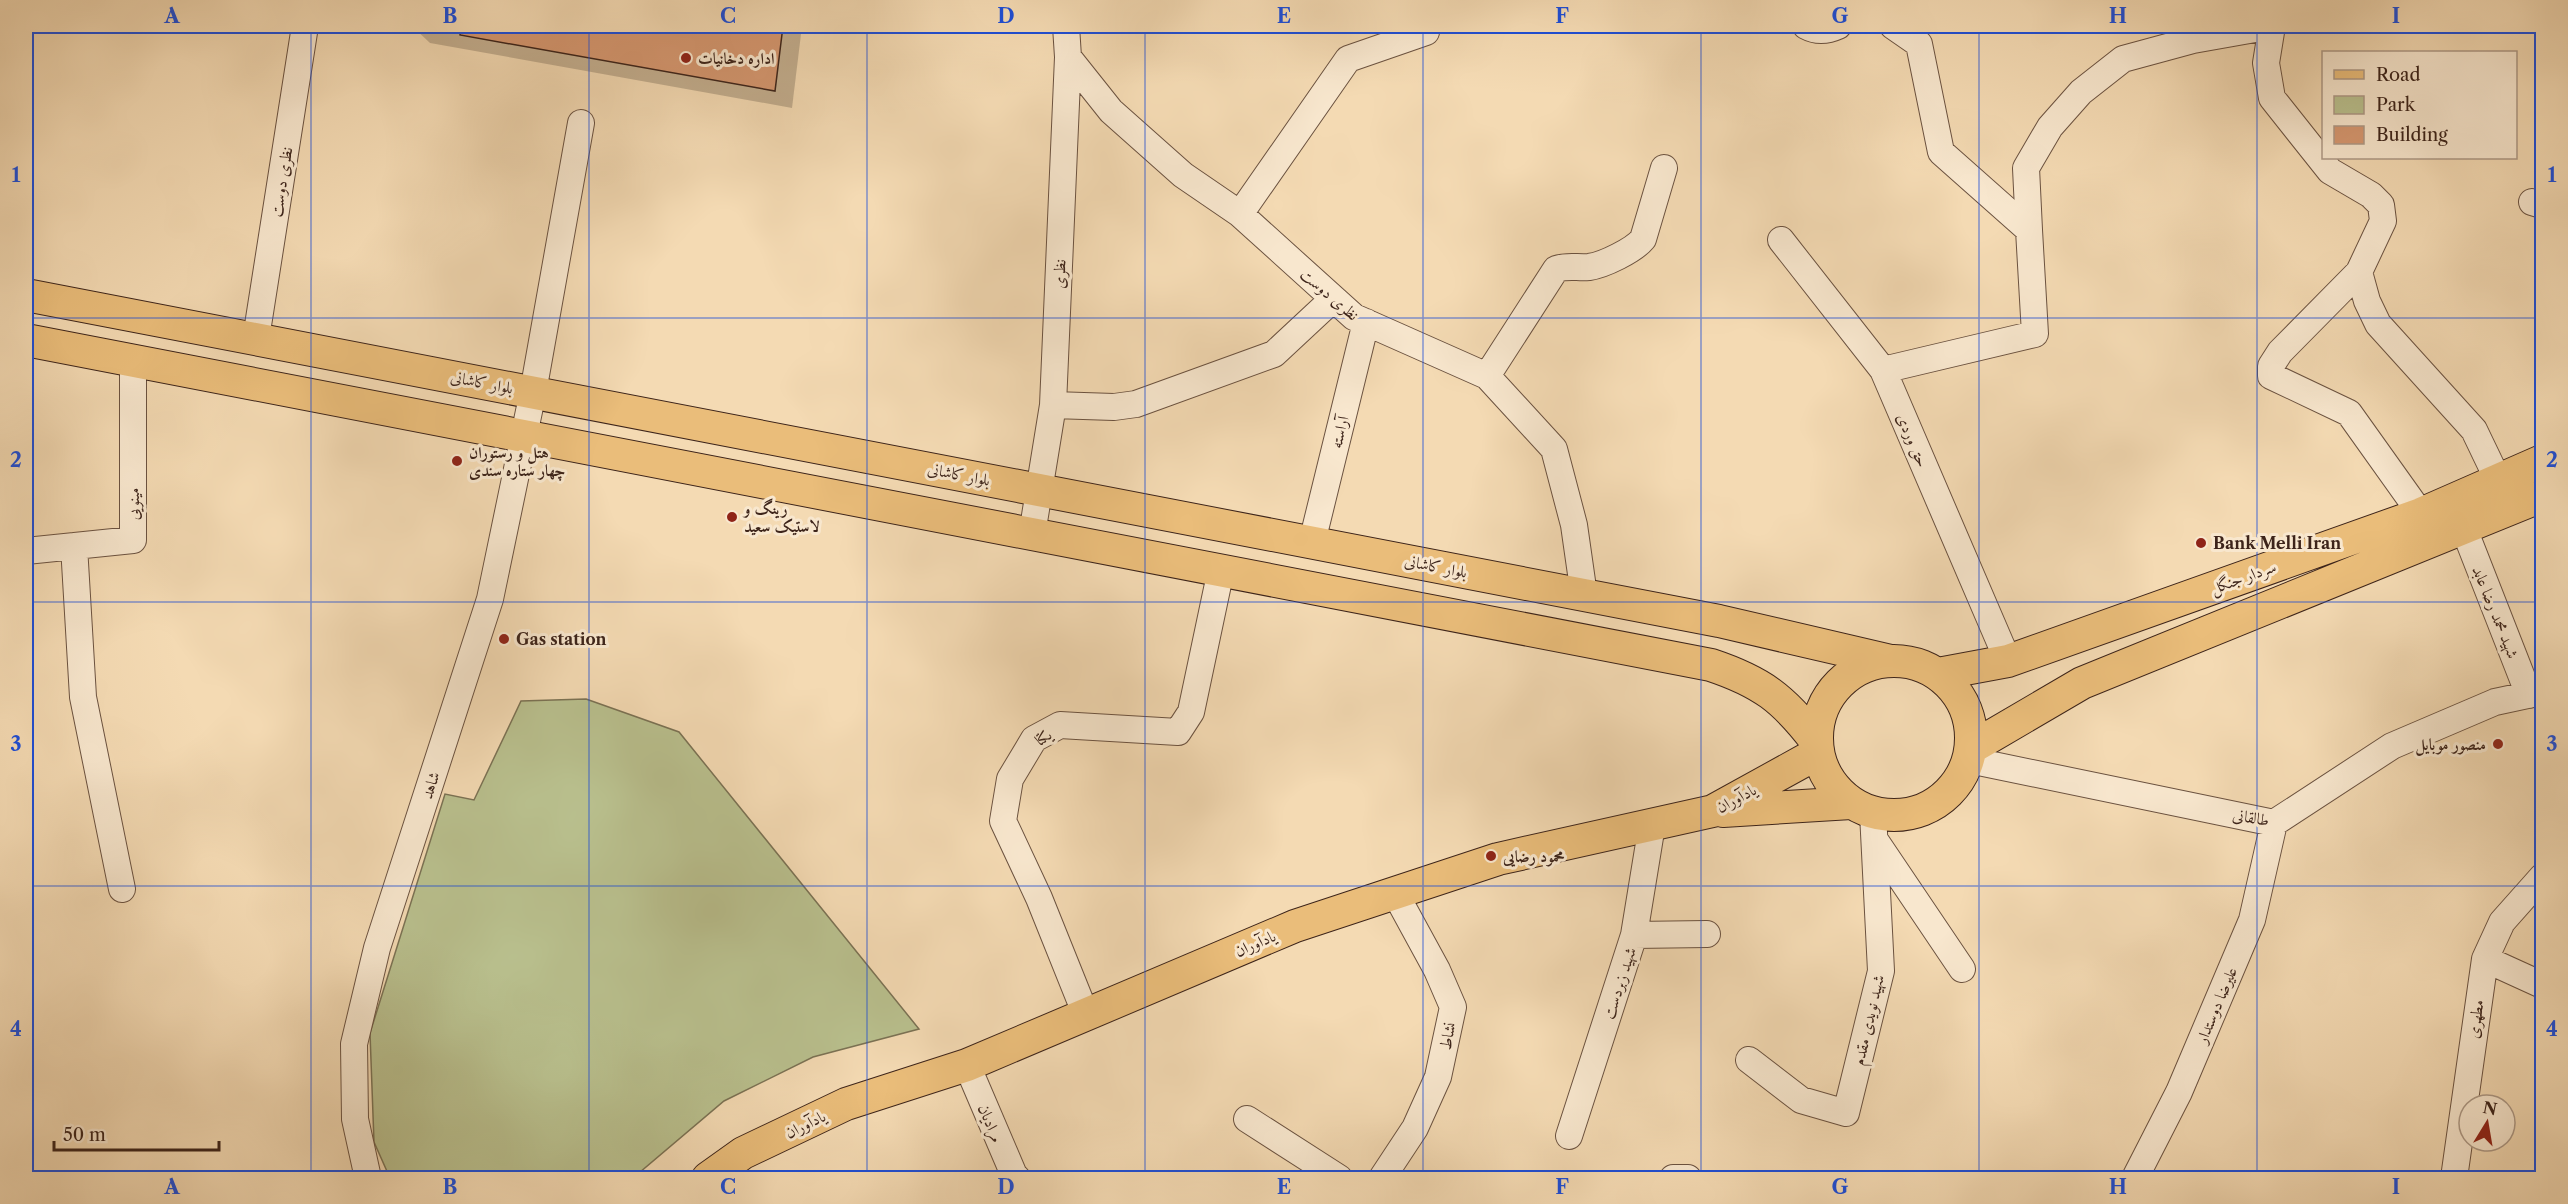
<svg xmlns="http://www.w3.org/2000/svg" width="2568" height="1204" viewBox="0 0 2568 1204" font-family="'Libre Caslon Text',Amiri,serif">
  <rect width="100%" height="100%" fill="#f4dab3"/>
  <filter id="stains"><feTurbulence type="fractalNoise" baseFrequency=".00333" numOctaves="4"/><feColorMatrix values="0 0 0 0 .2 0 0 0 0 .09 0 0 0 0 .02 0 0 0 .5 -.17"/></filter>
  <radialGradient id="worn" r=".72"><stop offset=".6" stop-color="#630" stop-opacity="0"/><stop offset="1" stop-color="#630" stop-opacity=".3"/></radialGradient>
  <!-- green -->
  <path fill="#b9c08e" stroke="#7b7254" stroke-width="1.5" d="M586 699 679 732 919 1029 813 1057 724 1101 633 1178H390L374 1142 370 1033 445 794 474 800 521 701Z"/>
  <!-- shadow -->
  <path fill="#0003" d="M412 26H802L792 108 430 43Z"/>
  <!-- building -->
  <path fill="#d59770" stroke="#3d241a" stroke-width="1.5" d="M461 26H783L775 91 460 35Z"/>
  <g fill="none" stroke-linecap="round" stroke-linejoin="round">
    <!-- minor casing -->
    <g stroke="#6b5240" stroke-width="28">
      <path id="minor" d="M1806 26C1817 32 1827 31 1838 26
        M2272 26 2266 63 2272 98 2330 171 2371 195 2381 205 2383 221 2359 272 2367 301 2378 324 2474 430 2498 480
        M1068 57 1111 111 1183 175 1240 214 1354 317 1487 376 1554 449 1574 525 1584 595
        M2532 202 2542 205
        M1240 214 1348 59 1426 32
        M2029 230 2026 168 2050 127 2081 92 2123 59 2193 40 2272 26
        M1781 240 1883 370 2008 661
        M2359 272 2280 352 2271 366V376L2349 413 2421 514
        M256 338 305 26
        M1883 370 2035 334 2029 230 1941 152 1919 44 1893 26
        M1487 376 1556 269C1568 265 1577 268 1589 267 1604 265 1634 250 1643 239L1664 168
        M1053 405 1114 407 1136 404 1274 354 1333 299
        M2457 511 2529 695
        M1032 534 1053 405 1068 57 1066 26
        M1312 542 1366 322
        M74 546 83 697 122 889
        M26 551 133 540V360
        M1969 760 2274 823 2392 746 2495 702 2542 692
        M1875 840 1962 969
        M1634 935 1707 934
        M2485 959 2542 985
        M1086 1015 1039 898 1003 821 1010 779 1034 739 1060 725 1178 732 1191 712 1221 570
        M1749 1060 1801 1100 1846 1113 1881 971 1873 813
        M967 1065 1014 1175 1017 1178
        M1247 1119 1339 1178
        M1569 1136 1634 935 1652 825
        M368 1178 355 1119 354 1044 377 948 490 599 533 392 581 123
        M1382 1178 1415 1128 1438 1077 1453 1007 1437 970 1395 893
        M1673 1178H1688
        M2135 1178 2179 1092 2252 920 2274 823
        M2454 1178 2485 959 2502 922 2542 877"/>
    </g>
    <!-- major casing -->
    <g stroke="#3d241a" stroke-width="34">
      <path id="major" d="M26 295 1719 621 1891 661
        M26 340 1711 665C1762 682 1784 699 1816 741
        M1817 738a77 77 0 1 1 154 0a77 77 0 1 1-154 0Z
        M1938 674 2008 661 2421 514 2542 461
        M1971 748 2082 683 2542 496
        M1723 811 1851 803
        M708 1178 743 1153 846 1104 967 1065 1295 926 1498 859 1713 811 1818 753"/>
    </g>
    <!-- minor -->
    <use href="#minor" stroke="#f8e7ce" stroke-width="26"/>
    <!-- major -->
    <use href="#major" stroke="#eabd7a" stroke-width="32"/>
  </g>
  <!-- grid -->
  <path fill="none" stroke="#1d4ed8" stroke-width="1.5" stroke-opacity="0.55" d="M311 26V1178M589 26V1178M867 26V1178M1145 26V1178M1423 26V1178M1701 26V1178M1979 26V1178M2257 26V1178M26 318H2542M26 602H2542M26 886H2542"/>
  <!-- markers -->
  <g fill="#8f2418" stroke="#f8e7ce" stroke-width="2">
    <circle cx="686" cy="58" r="6"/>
    <circle cx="457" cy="461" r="6"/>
    <circle cx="732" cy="517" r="6"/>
    <circle cx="2201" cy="543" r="6"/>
    <circle cx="504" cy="639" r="6"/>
    <circle cx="2498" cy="744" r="6"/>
    <circle cx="1491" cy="856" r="6"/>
  </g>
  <g text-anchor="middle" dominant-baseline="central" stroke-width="6" stroke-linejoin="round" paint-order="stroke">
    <!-- poi labels -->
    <g font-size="16" font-weight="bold" fill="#3d241a" stroke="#f8e7ce" text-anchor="start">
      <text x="698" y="58">اداره دخانیات</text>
      <text x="469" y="452">هتل و رستوران<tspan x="469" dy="18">چهار ستاره سندی</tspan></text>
      <text x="744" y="508">رینگ و<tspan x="744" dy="18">لاستیک سعید</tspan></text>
      <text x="2213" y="543">Bank Melli Iran</text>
      <text x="516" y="639">Gas station</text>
      <text x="2486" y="744" text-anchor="end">منصور موبایل</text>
      <text x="1503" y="856">محمود رضایی</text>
    </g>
    <!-- street labels -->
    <g font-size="16" fill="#3d241a" stroke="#f8e7ce">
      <text transform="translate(281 182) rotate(-81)">نظری دوست</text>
      <text transform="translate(1059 274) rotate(-88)">نظری</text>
      <text transform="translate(1330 294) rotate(40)">نظری دوست</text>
      <text transform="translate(482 382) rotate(11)">بلوار کاشانی</text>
      <text transform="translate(1339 432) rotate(-76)">آراسته</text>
      <text transform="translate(1913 440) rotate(67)">حق وردی</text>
      <text transform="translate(959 474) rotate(11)">بلوار کاشانی</text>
      <text transform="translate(133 504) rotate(-90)">مینویی</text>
      <text transform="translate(1436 566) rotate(11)">بلوار کاشانی</text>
      <text transform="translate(2243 577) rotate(-20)">سردار جنگل</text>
      <text transform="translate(2496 612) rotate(68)">شهید محمد رضا عابد</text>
      <text transform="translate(1043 737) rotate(-35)">یکتا</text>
      <text transform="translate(430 785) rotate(-72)">شاهد</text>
      <text transform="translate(1736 798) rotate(-28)">یادآوران</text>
      <text transform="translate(2251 817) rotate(9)">طالقانی</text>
      <text transform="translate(1255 943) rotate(-23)">یادآوران</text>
      <text transform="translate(1619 983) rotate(-72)">شهید زبردست</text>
      <text transform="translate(2216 1005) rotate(-67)">علیرضا دوستدار</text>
      <text transform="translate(2475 1019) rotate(-82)">مطهری</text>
      <text transform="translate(1868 1020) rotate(-77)">شهید نویدی مقدم</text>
      <text transform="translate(1447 1036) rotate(-78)">نشاط</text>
      <text transform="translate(991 1123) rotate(67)">مرادیان</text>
      <text transform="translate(805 1124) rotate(-26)">یادآوران</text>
    </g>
  </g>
  <!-- margin -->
  <rect width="2568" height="1204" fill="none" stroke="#f4dab3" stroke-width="66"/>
  <!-- legend -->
  <rect x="2322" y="51" width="195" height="108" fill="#f8e7ce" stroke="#ad9986" stroke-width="1.5"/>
  <rect x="2334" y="70" width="30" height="9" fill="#eabd7a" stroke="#ad9986" stroke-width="1.5"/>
  <text x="2376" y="81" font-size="18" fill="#3d241a">Road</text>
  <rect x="2334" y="96" width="30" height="18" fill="#b9c08e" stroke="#ad9986" stroke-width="1.5"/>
  <text x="2376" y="111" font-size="18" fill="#3d241a">Park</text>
  <rect x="2334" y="126" width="30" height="18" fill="#d59770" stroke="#ad9986" stroke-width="1.5"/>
  <text x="2376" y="141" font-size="18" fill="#3d241a">Building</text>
  <!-- north arrow -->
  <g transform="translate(2487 1123) rotate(11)"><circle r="28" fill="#f8e7ce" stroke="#ad9986" stroke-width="1.5"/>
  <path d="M0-4.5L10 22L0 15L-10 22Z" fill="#8f2418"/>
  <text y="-9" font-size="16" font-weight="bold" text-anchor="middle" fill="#3d241a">N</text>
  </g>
  <!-- scale -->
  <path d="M54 1141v9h165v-9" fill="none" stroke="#3d241a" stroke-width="3"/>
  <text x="63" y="1141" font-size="18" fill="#3d241a" stroke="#f8e7ce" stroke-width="4.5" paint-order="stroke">50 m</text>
  <rect x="33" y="33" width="2502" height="1138" fill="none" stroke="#1d4ed8" stroke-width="2"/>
  <g font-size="20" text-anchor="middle" font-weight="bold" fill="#1d4ed8">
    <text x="172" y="23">A</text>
    <text x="450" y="23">B</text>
    <text x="728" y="23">C</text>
    <text x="1006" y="23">D</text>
    <text x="1284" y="23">E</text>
    <text x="1562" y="23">F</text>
    <text x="1840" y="23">G</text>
    <text x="2118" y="23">H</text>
    <text x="2396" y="23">I</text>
    <text x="16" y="182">1</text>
    <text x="2552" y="182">1</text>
    <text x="16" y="467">2</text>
    <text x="2552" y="467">2</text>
    <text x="16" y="751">3</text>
    <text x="2552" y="751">3</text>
    <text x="16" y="1036">4</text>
    <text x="2552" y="1036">4</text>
    <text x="172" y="1194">A</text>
    <text x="450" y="1194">B</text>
    <text x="728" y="1194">C</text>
    <text x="1006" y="1194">D</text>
    <text x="1284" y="1194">E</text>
    <text x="1562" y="1194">F</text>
    <text x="1840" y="1194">G</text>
    <text x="2118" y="1194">H</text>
    <text x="2396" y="1194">I</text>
  </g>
  <rect width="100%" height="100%" filter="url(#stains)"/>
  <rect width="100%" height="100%" fill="url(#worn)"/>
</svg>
